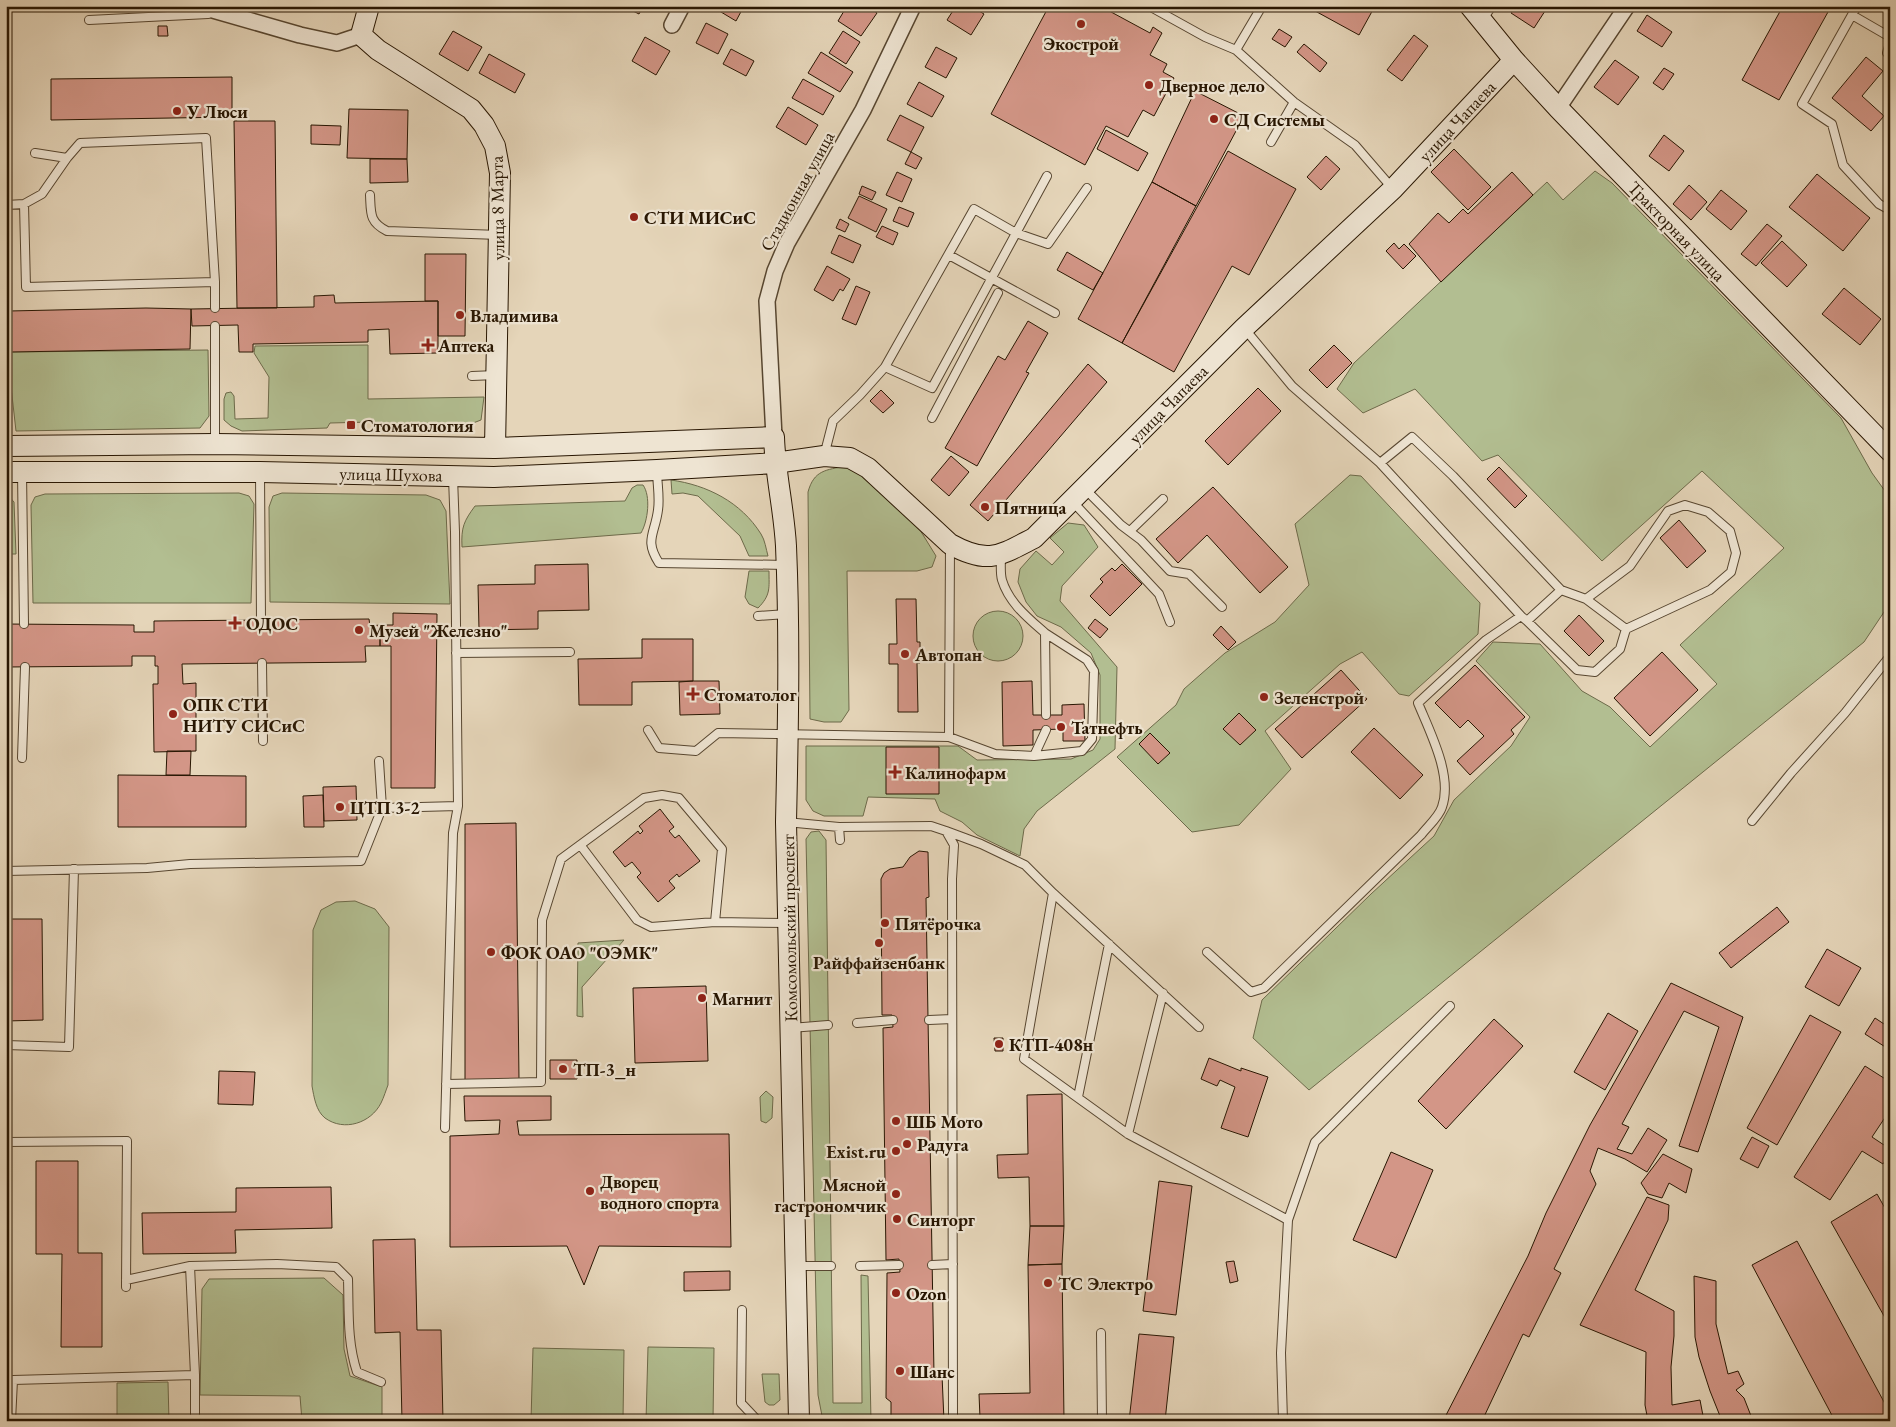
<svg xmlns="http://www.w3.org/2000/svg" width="1896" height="1427" viewBox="0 0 1896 1427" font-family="'EB Garamond',serif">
  <rect width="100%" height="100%" fill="#e5d5b9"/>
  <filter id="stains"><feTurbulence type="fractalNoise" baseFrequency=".004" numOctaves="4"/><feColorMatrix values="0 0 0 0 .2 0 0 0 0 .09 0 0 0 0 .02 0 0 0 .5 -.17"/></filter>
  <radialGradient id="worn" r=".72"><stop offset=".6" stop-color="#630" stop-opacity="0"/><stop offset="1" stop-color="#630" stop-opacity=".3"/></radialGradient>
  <!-- green -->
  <path fill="#b2be91" stroke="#6d6a4a" d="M1595 171 1612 183 1841 418 1872 473 1890 498V603L1864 642 1309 1090 1253 1038 1262 1000 1371 894 1434 836 1454 800 1511 746 1530 717 1476 661 1493 642 1540 644 1582 691 1610 707 1650 747 1717 684 1680 645 1784 548 1702 471 1602 561 1498 455 1482 461 1415 389 1363 413 1337 389 1354 363 1547 182 1563 200Z
    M368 345V399L484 397 481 420 460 428 382 430 371 422 330 423 327 428 242 431 231 426 224 420V399L226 393 231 392 234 396 235 419 268 418 269 377 254 353 255 346Z
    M208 350 209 416 200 428 16 431 9 369V352Z
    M846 466 865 477 920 530 936 556 932 567 917 571H847L849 710 841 722H824L810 719 808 492C814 470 826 470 846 466Z
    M1350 475 1361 476 1480 603 1478 634 1409 696 1399 694 1362 652 1340 664 1265 731 1291 769 1239 825 1192 832 1117 757 1176 705 1184 689 1225 653 1275 622 1309 585 1295 524Z
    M671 480C707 485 741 502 761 534 765 540 766 549 768 556H749L740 536 698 496 683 493 672 494Z
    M637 485H643C651 496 648 521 641 533L462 547C461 527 464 521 475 506L625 501 632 488Z
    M6 493 14 502 16 554H6Z
    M239 493 249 496 254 504 251 603H33L31 505 35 497 45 494Z
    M282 493 426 495 440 500 446 511 450 604 270 602 269 507 273 496Z
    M1068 523 1084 525 1098 547 1062 586 1060 601 1117 667 1115 749 1037 811 1024 829 1020 856 977 835 962 822 940 811 935 799 868 797 863 816H824L813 811 806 800V746H958L977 760 1071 759 1093 750 1100 739V675L1091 653 1061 627 1037 616 1026 602 1018 582 1020 569 1036 551 1052 565 1064 552 1050 538Z
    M749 571H769C769 588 771 595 758 608L749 604 745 597Z
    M973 636a25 25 0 1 1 50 0a25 25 0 1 1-50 0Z
    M819 831 826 840 833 1403H862L861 1275 868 1276 871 1421H823L818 1395 806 839 811 832Z
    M355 901 375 909 389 927 388 1085C386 1090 384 1097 381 1103 371 1123 344 1132 325 1118 316 1111 314 1097 312 1086L313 930 321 910 336 902Z
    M624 940 582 987 583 1017 577 1016 578 943Z
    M766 1091 773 1097 772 1118 766 1123 761 1121 760 1097Z
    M324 1278 343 1295 344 1349 350 1376 382 1387V1421H302L300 1396 200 1395 202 1289 209 1279Z
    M648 1347 714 1348 713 1421H646Z
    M533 1348 624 1350 623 1420 531 1421Z
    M779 1374 780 1400 774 1405H769L765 1402 762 1374Z
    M168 1382 169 1421H117V1383Z"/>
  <!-- building -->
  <path fill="#d39687" stroke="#281602" d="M623 6H643L639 14Z
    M711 6H744L736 21Z
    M847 6H867L877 13 861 36 838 21Z
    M956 6H971L984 14 971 35 947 20Z
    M1049 6H1100L1150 33 1153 27 1162 33 1150 55 1167 64 1163 72 1174 78 1154 116 1143 110 1128 137 1106 126 1085 165 991 114Z
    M1306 6H1375L1359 35Z
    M1516 6H1538L1545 11 1534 28 1511 13Z
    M1783 6H1817L1828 12 1779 100 1742 80Z
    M1647 15 1672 32 1662 47 1637 31Z
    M706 23 728 34 718 54 696 43Z
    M158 26H167L168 36H158Z
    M1279 29 1292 37 1285 47 1272 39Z
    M453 31 482 47 468 71 439 54Z
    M843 31 860 42 846 64 829 53Z
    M1414 35 1428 46 1402 81 1387 70Z
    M645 37 670 51 656 75 632 61Z
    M1304 44 1327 63 1320 72 1297 52Z
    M936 47 957 58 946 78 925 67Z
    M731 49 754 61 746 76 723 64Z
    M821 52 853 72 840 92 808 73Z
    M489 54 525 74 515 93 479 73Z
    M1866 57 1883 71 1862 96 1884 116 1871 131 1832 98Z
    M1615 60 1639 77 1618 105 1594 87Z
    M1664 68 1674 74 1663 90 1653 83Z
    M232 77V117L51 120V79Z
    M803 79 834 96 823 115 792 98Z
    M919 82 944 96 932 117 907 104Z
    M1195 91 1244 116 1196 206 1152 182Z
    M788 107 818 125 806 145 776 127Z
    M349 109 408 110 407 159 347 158Z
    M900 115 924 127 911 152 887 140Z
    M234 121H275L277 308H237Z
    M311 125 341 126 340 145 311 144Z
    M1106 130 1148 153 1138 171 1097 149Z
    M1664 135 1684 151 1669 171 1649 156Z
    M1454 149 1491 187 1468 210 1431 172Z
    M1228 151 1296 189 1249 275 1232 266 1174 372 1122 343Z
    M911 152 922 158 916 169 905 164Z
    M1326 156 1340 169 1321 190 1307 177Z
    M370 159H407L408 182 370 183Z
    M897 172 912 179 902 202 886 195Z
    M1512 172 1533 195 1441 282 1409 244 1438 213 1449 223 1463 209 1468 214Z
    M1817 174 1870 218 1843 251 1789 207Z
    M1152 182 1196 206 1122 343 1078 319Z
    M1689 185 1707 202 1691 220 1673 204Z
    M862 186 876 192 872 200 859 194Z
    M1721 190 1747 211 1731 230 1706 209Z
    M859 196 887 209 876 232 848 218Z
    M899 207 914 213 908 227 893 221Z
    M6 216H8L9 311H6Z
    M840 219 849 224 845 232 836 228Z
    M1767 224 1782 236 1756 266 1741 254Z
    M882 226 898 233 893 245 876 237Z
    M839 235 861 245 853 263 831 253Z
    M1782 241 1807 265 1787 287 1761 263Z
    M1394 243 1399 249 1404 244 1416 256 1403 269 1386 251Z
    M1067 252 1103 273 1093 290 1057 270Z
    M425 254H466L465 336H438V301H425Z
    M827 266 850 279 843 291 840 289 833 301 814 290Z
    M856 286 870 292 856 325 842 319Z
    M1844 288 1881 319 1860 345 1822 314Z
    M334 295 335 303 438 301V353L390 354 389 329 368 330V342L253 344V352H239L238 325 192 326 191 309 314 307V296Z
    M146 308 191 309 190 349 9 352V311Z
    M6 311H9V369H6Z
    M1028 321 1048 333 1026 372 1029 373 977 466 945 448 998 356 1005 360Z
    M1334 345 1352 363 1327 388 1309 370Z
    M1088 364 1107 382 988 521 970 505Z
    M1258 388 1281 411 1228 465 1205 441Z
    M881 390 894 403 883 413 870 401Z
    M951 456 969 472 949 496 931 480Z
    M1499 467 1527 496 1515 508 1487 479Z
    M1213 487 1288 567 1260 593 1207 535 1178 563 1156 539Z
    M1679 520 1706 551 1687 568 1660 538Z
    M588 564 589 610 538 611V629L479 630 478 585 535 584V565Z
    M1122 564 1142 584 1110 616 1090 596 1103 582 1100 579 1112 568 1115 571Z
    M896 599H916L917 642H920V663H917L918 712H898V664H889V644H897Z
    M393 613 437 614 435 788H391V646H380V625H393Z
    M1579 615 1604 641 1589 656 1564 631Z
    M369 619 370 626 380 625V646H365L366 662 182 664 183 684 196 683V751L154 752 153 684H158V666H155V656H132V666L6 667V624L134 625V632H154V621Z
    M1095 619 1108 629 1100 638 1088 628Z
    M1221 626 1236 642 1228 650 1213 635Z
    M642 639H693V681L632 682V705H579L578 659 642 658Z
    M1662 652 1698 690 1650 736 1614 698Z
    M1475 665 1525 717 1511 730 1514 734 1470 775 1457 761 1484 736 1468 720 1460 728 1435 703Z
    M1341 670 1367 699 1302 758 1275 729Z
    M693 681H719L720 714 680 715 679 682Z
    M1032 681 1033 715H1062V705L1084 704 1085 741H1063V729L1033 730V745L1003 746 1002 682Z
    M1239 713 1256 730 1240 745 1223 729Z
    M1374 728 1423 775 1400 799 1351 752Z
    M1150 733 1170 753 1158 764 1139 744Z
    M886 747H939V794H886Z
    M167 751H191L190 775H166Z
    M118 775 246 776V827H118Z
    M356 786 357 820 324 821 323 787Z
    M323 795 324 827H304L303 796Z
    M660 809 674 827 669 831 675 838 679 835 700 861 679 877 677 874 669 881 675 888 658 902 637 877 641 873 632 862 625 867 613 852 638 831 640 834 643 831 639 826Z
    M516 823 519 1080H465V824Z
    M919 851 928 852 929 897 926 898 934 1375H942L944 1421H891V1402L886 1398 887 1273 900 1272 899 1259 886 1260 883 1028 893 1027 892 1015H882L881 879 884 873 890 869 903 867 910 857Z
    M1777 907 1789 922 1731 968 1719 953Z
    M6 919H42L43 1020 6 1021Z
    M1827 949 1861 968 1839 1006 1805 987Z
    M1671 983 1743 1017 1698 1152 1679 1146 1719 1027 1684 1011 1622 1124 1629 1127 1617 1149 1632 1154 1648 1128 1667 1140 1647 1172 1625 1159 1598 1148 1590 1171 1596 1184 1554 1269 1561 1273 1529 1337 1523 1334 1482 1421H1443L1528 1256 1546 1213 1590 1125Z
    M706 986 708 1061 635 1063 633 988Z
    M1608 1013 1638 1031 1605 1090 1574 1072Z
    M1810 1015 1841 1032 1777 1145 1747 1128Z
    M1875 1018 1890 1028V1050L1865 1034Z
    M1494 1019 1523 1046 1446 1129 1418 1101Z
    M994 1038H1003V1051H995Z
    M1209 1058 1241 1071V1068L1268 1077 1248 1137 1221 1128 1235 1087 1220 1080 1217 1086 1201 1079Z
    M550 1060H577V1079H550Z
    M1865 1066 1890 1082V1110L1872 1137 1890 1149V1153L1883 1164 1862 1151 1830 1200 1794 1177Z
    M219 1071 255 1072 253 1105 218 1104Z
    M1062 1094 1064 1226H1030L1029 1177 998 1178 997 1155 1028 1154 1027 1095Z
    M464 1096H551V1120L517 1121 519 1135 729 1134 731 1247 599 1246 584 1285 567 1246 450 1247V1136L499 1134 500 1120 465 1121Z
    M1752 1137 1769 1146 1758 1168 1740 1159Z
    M1391 1152 1433 1170 1396 1258 1353 1240Z
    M1663 1154 1692 1169 1686 1193 1669 1183 1662 1198 1648 1194 1641 1183Z
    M36 1161H78V1253H102V1347H61L62 1254H36Z
    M1159 1181 1192 1186 1176 1315 1143 1311Z
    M331 1187 332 1228 235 1230 236 1253 143 1254 142 1213 236 1212V1188Z
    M1877 1194 1890 1217V1322L1888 1323 1831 1222Z
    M1647 1197 1669 1205 1668 1220 1635 1290 1674 1311V1336L1671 1367 1672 1405 1700 1400 1704 1421H1648L1645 1405 1646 1352 1580 1325Z
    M1030 1226H1064L1062 1264 1028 1265Z
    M415 1239 417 1330H441L443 1421H402L400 1332 375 1333 373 1240Z
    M1797 1241 1890 1413V1421H1835L1752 1265Z
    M1234 1261 1238 1281 1230 1283 1226 1262Z
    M1062 1264 1064 1421H1030L1029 1416 980 1418 979 1394 1030 1393 1028 1265Z
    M730 1271V1290L684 1291V1272Z
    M1694 1276 1716 1281V1324L1728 1374 1738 1371 1744 1384 1736 1390 1744 1398 1753 1421H1722L1710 1391 1699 1357 1695 1337Z
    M1139 1334 1174 1337 1165 1421H1129Z"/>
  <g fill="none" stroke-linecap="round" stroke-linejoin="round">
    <!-- lane casing -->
    <g stroke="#574630" stroke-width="10">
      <path id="lane" d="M1149 6 1205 37 1236 50 1294 102 1355 145 1393 189
        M1857 6 1802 104 1832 124 1843 165 1879 204 1890 210
        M1852 15 1890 37
        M1483 19 1492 6
        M89 20 208 14
        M1890 43 1887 53 1890 55
        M1236 50 1262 6
        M1271 142 1294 102
        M35 153 67 158
        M370 195C371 213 369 222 387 231L499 235
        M6 205 24 204 42 194 67 158 80 143 206 138 215 282 26 287 24 204
        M949 255 1055 313
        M215 308V282
        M885 367 932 388 1047 176
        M472 376 496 375
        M932 418 998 293
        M215 444V326
        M824 456 833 421 860 395 885 367 974 209 1016 233 1048 244 1087 188
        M1380 463 1412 437 1453 476 1561 590
        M657 470C657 483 660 497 658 510 655 534 644 540 659 563L786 565
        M22 472 24 624
        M260 472 261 620
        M1085 489 1121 525 1141 540 1170 571 1189 574 1222 607
        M1072 501 1159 594 1170 622
        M1130 531 1163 499
        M950 546 949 737 995 754 1034 756 1046 730
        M1001 556C1001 563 1000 573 1002 580 1009 603 1028 618 1045 633L1046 715
        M1586 599 1626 629
        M758 616 787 614
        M1521 616 1527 621 1561 590 1586 599 1630 566 1668 511 1685 505 1708 512 1730 531 1736 553 1731 572 1710 590 1626 629 1620 649 1595 672 1577 670 1527 621
        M456 653 570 652
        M262 663 263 741
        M648 730 659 748 696 751 718 733 949 737
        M1034 756 1082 751 1092 739 1094 671 1087 660 1045 633
        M22 758 25 667
        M379 761 382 808 458 806
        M1752 821 1791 773 1845 713 1890 656
        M786 822 839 827 931 826 946 831 954 845 952 879 953 1421
        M839 827 840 840
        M946 831 981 844 1025 865 1053 893
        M581 846 637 920 651 927 715 922 786 923
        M6 871 147 868 190 864 361 861 382 808
        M1207 952 1251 992 1264 988 1421 835C1427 827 1439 817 1442 807 1453 776 1430 732 1418 703L1486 640 1521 616 1380 463 1292 386 1244 328
        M929 1020 952 1019
        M857 1023 893 1020
        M1199 1027 1053 893 1024 1059 1128 1134 1288 1220 1281 1353 1283 1421
        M791 1028 828 1025
        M6 1045 69 1047 74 869
        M446 1084 541 1082 542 920 561 859 644 798 662 795 679 798 722 849 715 922
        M1078 1097 1109 944
        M445 1128 453 833 458 806 455 532 453 477
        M1128 1134 1163 993
        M6 1142 127 1141 126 1287
        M1288 1220 1315 1142 1450 1006
        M932 1265 953 1264
        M190 1266 195 1375
        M797 1266H831
        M860 1266 899 1265
        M126 1280 190 1266 277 1264 336 1267 348 1279C349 1311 347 1342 357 1372L381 1382
        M742 1310 741 1403 758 1421
        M1101 1333 1102 1421
        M11 1421 13 1380 195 1375V1421"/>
    </g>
    <!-- street casing -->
    <g stroke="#574630" stroke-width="18">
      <path id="street" d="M199 6 300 35 337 43 361 35
        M672 25 682 6
        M1558 108 1627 6
        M774 437 767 301 775 271 787 243 863 110 913 6"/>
    </g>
    <!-- secondary casing -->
    <g stroke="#281602" stroke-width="22">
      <path id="secondary" d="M369 6 361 35 378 50 471 109 484 125 495 146 500 173 495 448
        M1470 6 1514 60 1558 108 1890 451
        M6 446 215 444 495 448 774 437C775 473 784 509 786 546 790 638 788 730 786 822L799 1421
        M6 472H260L494 477 657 470 775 463 824 456 850 458 868 468 950 544C988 565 999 556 1034 538L1244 328 1393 189 1514 60"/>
    </g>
    <!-- lane -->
    <use href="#lane" stroke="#eee4d2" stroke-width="8"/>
    <!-- street -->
    <use href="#street" stroke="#eee4d2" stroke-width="15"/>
    <!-- secondary -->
    <use href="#secondary" stroke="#eee4d2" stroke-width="20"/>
  </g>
  <!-- markers -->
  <g fill="#8f2418" stroke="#eee4d2" stroke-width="2">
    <circle cx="1081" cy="24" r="5"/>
    <circle cx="1149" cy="85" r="5"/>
    <circle cx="177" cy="111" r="5"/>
    <circle cx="1214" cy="119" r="5"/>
    <circle cx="634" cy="217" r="5"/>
    <circle cx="460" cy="315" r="5"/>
    <path d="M425.5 337.5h5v5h5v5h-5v5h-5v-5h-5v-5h5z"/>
    <rect x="346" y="420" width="10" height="10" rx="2.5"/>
    <circle cx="985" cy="507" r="5"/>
    <path d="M232.5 615.5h5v5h5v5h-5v5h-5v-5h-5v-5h5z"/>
    <circle cx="359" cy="630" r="5"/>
    <circle cx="905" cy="654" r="5"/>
    <path d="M690.5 686.5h5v5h5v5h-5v5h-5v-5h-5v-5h5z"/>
    <circle cx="1264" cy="697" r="5"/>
    <circle cx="173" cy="714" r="5"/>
    <circle cx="1061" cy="727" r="5"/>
    <path d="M892.5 764.5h5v5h5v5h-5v5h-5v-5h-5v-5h5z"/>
    <circle cx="340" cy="807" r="5"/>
    <circle cx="885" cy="923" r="5"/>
    <circle cx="879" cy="943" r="5"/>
    <circle cx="491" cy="952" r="5"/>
    <circle cx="702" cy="998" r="5"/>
    <circle cx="999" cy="1044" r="5"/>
    <circle cx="563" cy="1069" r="5"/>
    <circle cx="896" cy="1121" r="5"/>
    <circle cx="907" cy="1144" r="5"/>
    <circle cx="896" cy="1151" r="5"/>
    <circle cx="590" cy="1191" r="5"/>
    <circle cx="896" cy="1194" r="5"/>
    <circle cx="897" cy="1219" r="5"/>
    <circle cx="1048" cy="1283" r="5"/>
    <circle cx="896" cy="1293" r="5"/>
    <circle cx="900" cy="1371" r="5"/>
  </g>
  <g text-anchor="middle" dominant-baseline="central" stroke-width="4.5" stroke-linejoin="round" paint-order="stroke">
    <!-- poi labels -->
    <g font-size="18" font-weight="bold" fill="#281602" stroke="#eee4d2" text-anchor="start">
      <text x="1081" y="43" text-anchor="middle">Экострой</text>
      <text x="1159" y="85">Дверное дело</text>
      <text x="187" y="111">У Люси</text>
      <text x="1224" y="119">СД Системы</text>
      <text x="644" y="217">СТИ МИСиС</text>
      <text x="470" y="315">Владимива</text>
      <text x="438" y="345">Аптека</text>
      <text x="361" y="425">Стоматология</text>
      <text x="995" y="507">Пятница</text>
      <text x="246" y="623">ОДОС</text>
      <text x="369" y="630">Музей "Железно"</text>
      <text x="915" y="654">Автопан</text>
      <text x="704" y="694">Стоматолог</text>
      <text x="1274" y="697">Зеленстрой</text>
      <text x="183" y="704">ОПК СТИ<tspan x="183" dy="21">НИТУ СИСиС</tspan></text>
      <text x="1071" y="727">Татнефть</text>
      <text x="905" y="772">Калинофарм</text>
      <text x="350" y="807">ЦТП 3-2</text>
      <text x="895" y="923">Пятёрочка</text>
      <text x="501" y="952">ФОК ОАО "ОЭМК"</text>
      <text x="879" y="962" text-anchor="middle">Райффайзенбанк</text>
      <text x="712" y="998">Магнит</text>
      <text x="1009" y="1044">КТП-408н</text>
      <text x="573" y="1069">ТП-3_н</text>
      <text x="906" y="1121">ШБ Мото</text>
      <text x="917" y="1144">Радуга</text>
      <text x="886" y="1151" text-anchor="end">Exist.ru</text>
      <text x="600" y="1181">Дворец<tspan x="600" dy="21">водного спорта</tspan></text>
      <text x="886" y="1184" text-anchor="end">Мясной<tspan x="886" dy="21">гастрономчик</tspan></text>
      <text x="907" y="1219">Синторг</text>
      <text x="1058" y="1283">ТС Электро</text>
      <text x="906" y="1293">Ozon</text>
      <text x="910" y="1371">Шанс</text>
    </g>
    <!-- street labels -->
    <g font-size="18" fill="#281602" stroke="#eee4d2">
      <text transform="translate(1457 121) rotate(-47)">улица Чапаева</text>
      <text transform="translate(797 191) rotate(-61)">Стадионная улица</text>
      <text transform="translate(497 208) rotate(-91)">улица 8 Марта</text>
      <text transform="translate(1677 231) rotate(46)">Тракторная улица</text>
      <text transform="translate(1168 404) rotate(-45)">улица Чапаева</text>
      <text transform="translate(391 474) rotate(1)">улица Шухова</text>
      <text transform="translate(789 928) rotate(-91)">Комсомольский проспект</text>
    </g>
  </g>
  <!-- margin -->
  <rect width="1896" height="1427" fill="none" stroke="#e5d5b9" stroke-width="25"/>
  <rect x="8" y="8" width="1881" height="1412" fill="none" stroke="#281602" stroke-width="2.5"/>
  <rect x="12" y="12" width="1871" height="1402" fill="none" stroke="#281602"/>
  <rect width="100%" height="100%" filter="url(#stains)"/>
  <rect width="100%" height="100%" fill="url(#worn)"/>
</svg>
